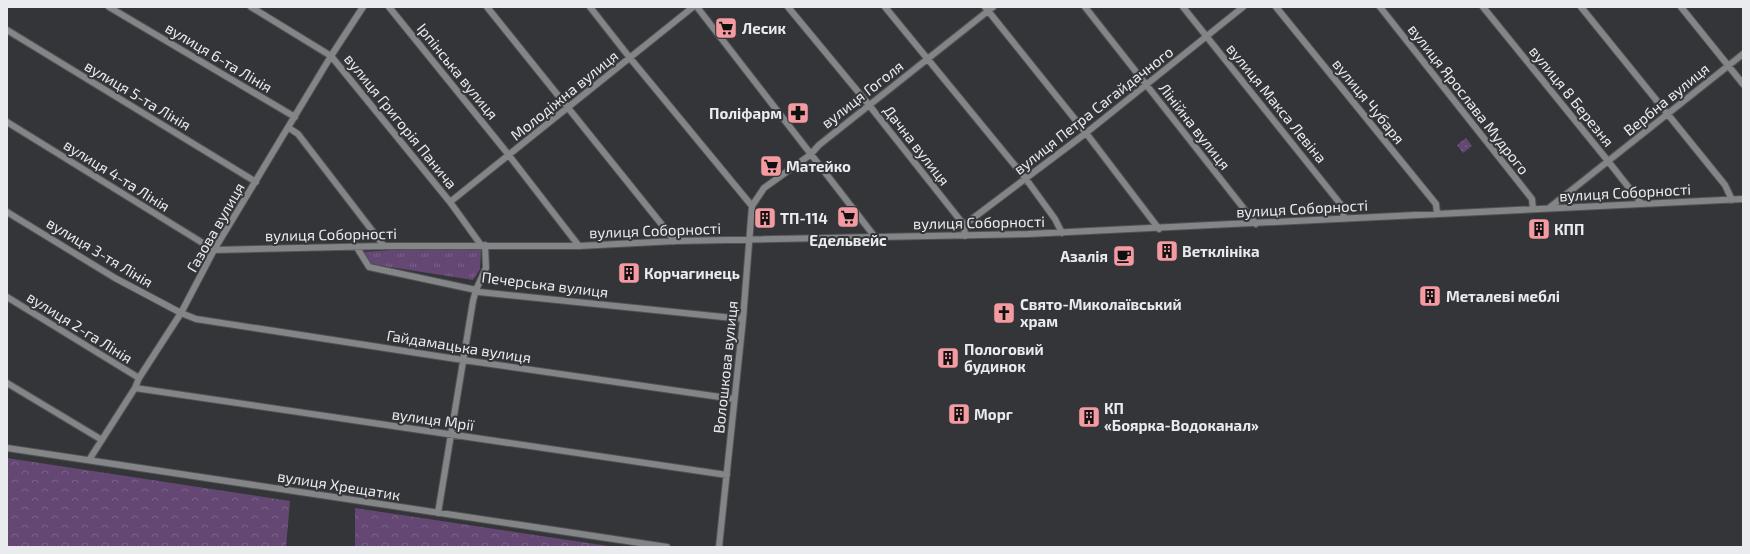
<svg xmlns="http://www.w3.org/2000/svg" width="1750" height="554" viewBox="0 0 1750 554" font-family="'Exo 2',sans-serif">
  <defs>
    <pattern id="grass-tufts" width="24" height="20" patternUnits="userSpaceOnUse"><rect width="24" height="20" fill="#654774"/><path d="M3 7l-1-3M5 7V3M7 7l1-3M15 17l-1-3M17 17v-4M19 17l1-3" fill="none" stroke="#7b6288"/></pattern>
    <pattern id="forest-crowns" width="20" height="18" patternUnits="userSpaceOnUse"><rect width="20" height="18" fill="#654774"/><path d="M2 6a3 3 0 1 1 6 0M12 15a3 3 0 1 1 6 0" fill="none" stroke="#7b6288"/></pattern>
    <pattern id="park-dots" width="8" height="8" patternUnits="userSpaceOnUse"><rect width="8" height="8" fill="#654774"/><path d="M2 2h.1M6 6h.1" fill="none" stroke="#7b6288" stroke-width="1.8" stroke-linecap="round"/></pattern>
  </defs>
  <rect width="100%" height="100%" fill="#343539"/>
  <!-- grass -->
  <path fill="url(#grass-tufts)" d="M391 250H481L480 269 473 280 371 264 364 252Z"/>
  <!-- forest -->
  <path fill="url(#forest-crowns)" d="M7 458 290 501 286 547H7Z
    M355 508 615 547H355Z"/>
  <!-- park -->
  <path fill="url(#park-dots)" d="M1466 138 1472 146 1463 153 1457 145Z"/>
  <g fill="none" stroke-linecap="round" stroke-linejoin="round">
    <!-- street casing -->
    <g stroke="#515256" stroke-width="8">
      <path id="street" d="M109 7 295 117
        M251 7 331 56 450 202 481 245
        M389 7 504 149 579 246
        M487 7 675 241
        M590 7 630 58 752 206 743 319 719 547
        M697 7 875 237
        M788 7 869 105 964 225
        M885 7 1026 179 1055 219 1062 233
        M985 7 1086 133 1159 229
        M1085 7 1256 224
        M1183 7 1342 206 1344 219
        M1276 7 1436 204 1437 213
        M1380 7 1532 199 1533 209
        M1483 7 1608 161 1641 203
        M1581 7 1725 185 1732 200
        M1681 7 1743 84
        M7 30 256 182
        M7 122 214 250 384 246H579L675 241 1028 234 1743 199
        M289 128 298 134 384 246
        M450 202 693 7
        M752 206 764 188 810 155 819 145 993 7
        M1549 208 1743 54
        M7 212 115 278 181 313 196 319 463 360 734 399
        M965 236 964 225 1086 133 1243 7
        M356 246 369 267 476 290 479 292 743 319
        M7 297 139 378
        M7 383 102 440
        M135 388 727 475
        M7 448 667 547
        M89 460 135 388 139 378 181 313 214 250 331 56 363 7
        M438 513 473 301 476 290 486 268 485 245"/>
    </g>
    <!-- street -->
    <use href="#street" stroke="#838586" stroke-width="6"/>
  </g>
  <!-- icons -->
  <defs>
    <g id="supermarket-square" transform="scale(1.15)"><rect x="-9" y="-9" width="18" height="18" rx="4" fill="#f49aa1" stroke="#343539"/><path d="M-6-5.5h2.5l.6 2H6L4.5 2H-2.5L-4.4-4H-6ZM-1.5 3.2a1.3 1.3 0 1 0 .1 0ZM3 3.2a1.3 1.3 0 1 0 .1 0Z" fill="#111"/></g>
    <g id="pharmacy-square" transform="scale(1.15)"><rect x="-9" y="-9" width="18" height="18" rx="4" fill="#f49aa1" stroke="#343539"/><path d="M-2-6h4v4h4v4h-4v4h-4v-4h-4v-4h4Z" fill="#111"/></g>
    <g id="building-square" transform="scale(1.15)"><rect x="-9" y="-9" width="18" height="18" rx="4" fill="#f49aa1" stroke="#343539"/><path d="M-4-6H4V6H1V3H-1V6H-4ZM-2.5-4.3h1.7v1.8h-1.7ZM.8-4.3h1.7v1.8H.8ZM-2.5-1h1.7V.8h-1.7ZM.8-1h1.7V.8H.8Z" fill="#111"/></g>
    <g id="cafe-square" transform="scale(1.15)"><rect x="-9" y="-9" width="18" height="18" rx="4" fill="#f49aa1" stroke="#343539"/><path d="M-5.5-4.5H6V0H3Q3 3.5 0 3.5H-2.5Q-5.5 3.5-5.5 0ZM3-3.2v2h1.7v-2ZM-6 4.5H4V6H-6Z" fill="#111"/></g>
    <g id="church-square" transform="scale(1.15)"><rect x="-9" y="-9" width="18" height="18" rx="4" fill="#f49aa1" stroke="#343539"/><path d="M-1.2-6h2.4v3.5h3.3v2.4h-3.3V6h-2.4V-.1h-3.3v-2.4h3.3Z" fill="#111"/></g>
  </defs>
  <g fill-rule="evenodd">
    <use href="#supermarket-square" x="726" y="28"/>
    <use href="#pharmacy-square" x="798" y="113"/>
    <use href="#supermarket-square" x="771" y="166"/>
    <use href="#supermarket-square" x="848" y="217"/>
    <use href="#building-square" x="765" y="218"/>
    <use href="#building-square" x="1539" y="229"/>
    <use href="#building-square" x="1167" y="251"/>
    <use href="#cafe-square" x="1124" y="256"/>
    <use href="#building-square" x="629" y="273"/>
    <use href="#building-square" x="1430" y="296"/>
    <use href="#church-square" x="1004" y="313"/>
    <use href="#building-square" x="948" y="358"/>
    <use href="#building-square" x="959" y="414"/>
    <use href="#building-square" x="1089" y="417"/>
  </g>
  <g text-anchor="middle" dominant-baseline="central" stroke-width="4" stroke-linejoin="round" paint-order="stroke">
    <!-- poi labels -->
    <g font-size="15" font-weight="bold" fill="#eaebee" stroke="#343539" text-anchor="start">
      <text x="742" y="28">Лесик</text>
      <text x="782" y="113" text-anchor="end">Поліфарм</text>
      <text x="786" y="166">Матейко</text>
      <text x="780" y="218">ТП-114</text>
      <text x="1554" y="229">КПП</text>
      <text x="848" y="240" text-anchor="middle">Едельвейс</text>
      <text x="1182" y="251">Ветклініка</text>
      <text x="1108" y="256" text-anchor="end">Азалія</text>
      <text x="644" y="273">Корчагинець</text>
      <text x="1446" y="296">Металеві меблі</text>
      <text x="1020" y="304">Свято-Миколаївський<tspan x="1020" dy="17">храм</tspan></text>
      <text x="964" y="349">Пологовий<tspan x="964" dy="17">будинок</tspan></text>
      <text x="1104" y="408">КП<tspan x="1104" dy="17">«Боярка-Водоканал»</tspan></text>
      <text x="974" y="414">Морг</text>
    </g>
    <!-- street labels -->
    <g font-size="15" fill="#eaebee" stroke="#343539">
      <text transform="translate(219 57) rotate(31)">вулиця 6-та Лінія</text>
      <text transform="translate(458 71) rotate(51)">Ірпінська вулиця</text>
      <text transform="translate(862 94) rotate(-38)">вулиця Гоголя</text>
      <text transform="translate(138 95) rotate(31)">вулиця 5-та Лінія</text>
      <text transform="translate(564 95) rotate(-39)">Молодіжна вулиця</text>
      <text transform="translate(1572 96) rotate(51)">вулиця 8 Березня</text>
      <text transform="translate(1469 99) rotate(52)">вулиця Ярослава Мудрого</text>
      <text transform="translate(1666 99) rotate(-39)">Вербна вулиця</text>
      <text transform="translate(1369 101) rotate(51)">вулиця Чубаря</text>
      <text transform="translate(1277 103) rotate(51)">вулиця Макса Левіна</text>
      <text transform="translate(1093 110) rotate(-38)">вулиця Петра Сагайдачного</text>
      <text transform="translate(401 121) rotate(51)">вулиця Григорія Панича</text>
      <text transform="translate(1195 126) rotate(52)">Лінійна вулиця</text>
      <text transform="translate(917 145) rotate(52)">Дачна вулиця</text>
      <text transform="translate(117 175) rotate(32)">вулиця 4-та Лінія</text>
      <text transform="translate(1625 192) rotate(-3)">вулиця Соборності</text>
      <text transform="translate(1302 208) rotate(-3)">вулиця Соборності</text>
      <text transform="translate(979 222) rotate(-1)">вулиця Соборності</text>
      <text transform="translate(215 227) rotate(-60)">Газова вулиця</text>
      <text transform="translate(655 230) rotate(-2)">вулиця Соборності</text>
      <text transform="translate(331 234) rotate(-1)">вулиця Соборності</text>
      <text transform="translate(100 252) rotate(31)">вулиця 3-тя Лінія</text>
      <text transform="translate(545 284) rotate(7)">Печерська вулиця</text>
      <text transform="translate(80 327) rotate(32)">вулиця 2-га Лінія</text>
      <text transform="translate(459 346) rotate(9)">Гайдамацька вулиця</text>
      <text transform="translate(725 367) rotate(-84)">Волошкова вулиця</text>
      <text transform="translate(433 419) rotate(8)">вулиця Мрії</text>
      <text transform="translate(339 485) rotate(9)">вулиця Хрещатик</text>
    </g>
  </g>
  <!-- border -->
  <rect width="1750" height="554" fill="none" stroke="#eaebee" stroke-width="16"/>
</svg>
